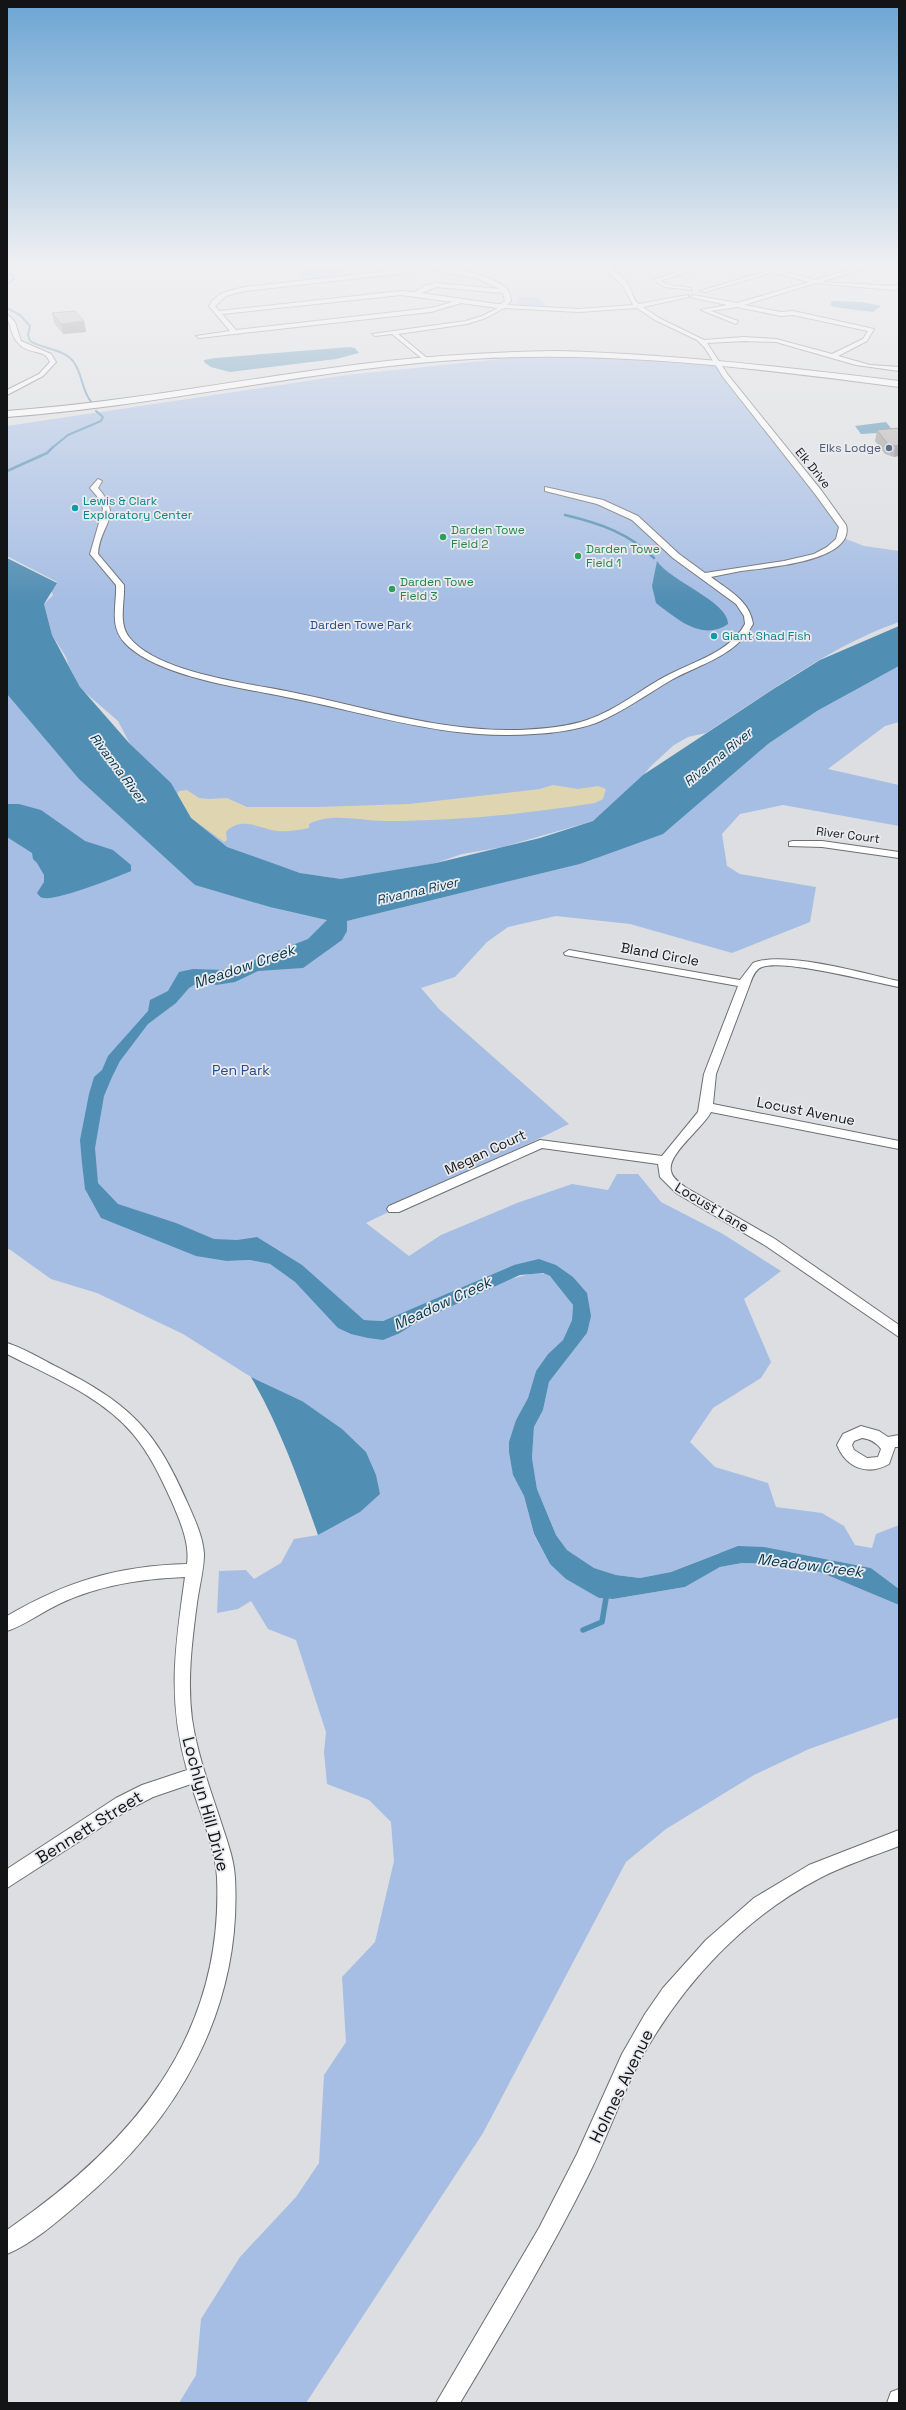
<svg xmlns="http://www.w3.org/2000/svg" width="906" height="2410" viewBox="0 0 906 2410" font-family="'Space Grotesk',sans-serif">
  <rect width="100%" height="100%" fill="#dddee1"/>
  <!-- green -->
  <path fill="#a6bee4" d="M289 265H347L345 266 349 270 325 277 306 279Z
    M518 297H538L546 305 542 307 520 305 518 304Z
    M520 357 618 359 720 366 841 520V537L864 546 899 551V622C836 644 782 684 727 719L706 733 688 737 674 745 651 766 641 778 593 821 503 847 462 854 436 863 346 880 300 873 207 843 130 744 118 721 81 689 69 666 66 657 52 635 44 604 53 595 51 590 57 582 7 556V426L347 375Z
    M7 599 198 875 351 920 580 864 594 859 676 816 682 817 768 744 817 711 899 666V722L885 726 828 769 899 785V826L783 805 740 814 722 834 727 866 740 874 816 887 810 922 732 953 630 924 556 916 508 927 487 942 455 977 421 988 439 1009 569 1124 366 1223 409 1256 441 1235 517 1203 572 1184 608 1190 617 1174H638L661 1202 723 1234 781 1271 744 1299 771 1362 761 1378 713 1408 690 1442 715 1467 768 1483 776 1507 822 1513 844 1526 855 1545 872 1548 876 1534 899 1525V1589L871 1568 790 1552 719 1553 671 1572 640 1578 616 1575 594 1568 567 1550 556 1535 537 1489 532 1458 534 1427 543 1410 549 1382 587 1333 573 1277 514 1265 383 1321 364 1320 323 1284 280 1265 105 1211 98 1183 96 1207 101 1218 227 1261 250 1260 270 1264 295 1282 330 1319 400 1333C424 1319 520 1266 545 1274 556 1277 566 1295 573 1305L572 1320 563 1340 548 1354 536 1371 528 1398 516 1420 513 1475 524 1496 534 1535 550 1564 599 1598 613 1599 685 1587 720 1567 742 1563 778 1564 820 1572 899 1605V1717L809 1749 754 1775 666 1829 626 1862 483 2133 306 2403H179L196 2375 201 2319 240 2257 296 2197 319 2163 324 2075 346 2042 342 1977 375 1942 394 1861 391 1822 369 1800 327 1784 324 1752 326 1732 296 1640 268 1629 251 1601 238 1609 217 1613 219 1571 246 1570 254 1579 281 1563 294 1539 318 1535 302 1401 251 1377 183 1334 97 1293 51 1279 9 1249 7 1250Z"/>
  <!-- sand -->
  <path fill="#dfd5b0" d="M553 785 578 789 598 786 606 789 603 799 595 803C526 814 454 821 385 821 360 821 332 812 309 824V828C299 830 287 832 277 831 259 828 240 816 226 832L227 840 224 842 191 818 177 794 179 791 187 790 199 798 209 799 227 798 247 807H318L409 804 540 789Z"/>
  <!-- water -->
  <path fill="#518eb3" d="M832 301 862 302 881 306 873 312 834 307 830 305Z
    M350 347 355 348 359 353 336 359 230 372 211 367 204 362V360L215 358Z
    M886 422 894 432 861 434 855 426Z
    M7 558 57 583 44 604 52 635 80 687 130 744 171 783 191 818 227 847 300 873 341 879 436 863 540 838 593 821 643 775 775 688 820 660 899 626V666L817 711 768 744 663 834 580 864 347 921V931L342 940 303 968 258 971 235 982 216 985 207 981 199 982 189 988 176 1003 148 1024 120 1061 112 1077 104 1096 95 1148 98 1183 118 1204 176 1223 214 1239 237 1240 257 1237 302 1265 364 1320 383 1321 514 1265 539 1259 556 1265 573 1277 587 1293 591 1316 587 1333 549 1382 543 1410 534 1427 532 1458 537 1489 556 1535 567 1550 594 1568 616 1575 640 1578 671 1572 738 1546 764 1547 871 1568 899 1589V1605L820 1572 778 1564 742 1563 720 1567 685 1587 613 1599 599 1598 566 1579 550 1564 534 1534 524 1496 513 1475 509 1452V1442L516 1420 528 1398 536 1371 548 1354 563 1340 572 1320 573 1305 550 1276 543 1273 520 1275 421 1320 400 1333 383 1340 368 1338 351 1334 338 1328 295 1282 270 1264 250 1260 227 1261 196 1256 101 1218 85 1189 82 1163 80 1140 89 1094 94 1077 102 1070 108 1056 148 1011 150 1000 168 991 179 972 193 969 225 970 249 962 308 939 327 920 270 907 195 885 79 779 7 694Z
    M657 561C670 581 729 602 728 624 702 642 676 618 656 603L652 586Z
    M7 804H19L41 810 85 841 113 850 131 865V871C115 878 59 900 44 898 40 898 39 895 37 893L44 882V875L37 863 33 859 32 853 7 837Z
    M251 1377 302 1401 342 1429 366 1452 376 1475 380 1494 360 1512 318 1535C299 1481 280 1427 251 1377Z"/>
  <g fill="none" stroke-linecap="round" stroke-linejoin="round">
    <!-- stream-far2 -->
    <path stroke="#518eb3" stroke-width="2" d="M7 274 12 275 14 279 7 284
      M7 308 20 315 30 326 28 335 30 341C43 349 63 349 73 361 83 374 81 390 92 403
      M52 448 68 435 101 421 103 417 96 411"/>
    <!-- stream-far1 -->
    <path stroke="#518eb3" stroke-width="2.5" d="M7 471 47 453 53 447
      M565 515C599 523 629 533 654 558"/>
    <!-- stream -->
    <path stroke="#518eb3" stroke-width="5.5" d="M583 1630 602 1622 606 1598"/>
    <!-- minor casing -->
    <g stroke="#6e6f71" stroke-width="2">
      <path id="minor" d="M418 265C439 265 493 274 507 289 510 292 510 297 511 301L507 305 579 309 633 305 623 286 609 273 605 265H611C615 274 623 277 628 284 633 291 632 300 639 304L688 295V297L643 307 659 318 704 340 744 337 776 339 832 354 863 339 868 331 793 315 781 316 737 307 711 311 738 321 736 324 701 310 727 305 690 297 693 295 737 303 809 282 773 272 705 292 700 291 767 271 748 265H758L815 280 865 265H874L821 282 893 286 899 284V288L893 290 815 283 744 305 781 312 793 311 874 329 867 341 838 356 870 365 899 367V371L856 365 776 342 744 341 707 343 728 375 821 490 846 525C856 562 762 568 741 571 731 573 721 575 711 577 728 590 750 601 753 624 737 655 701 664 673 679 647 694 623 712 596 723 576 730 555 733 534 734 448 741 369 713 286 697 242 688 154 676 124 642 109 625 117 605 116 585L90 554 103 509 101 501 90 488 98 479 102 481 98 488C124 518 100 523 98 554L124 585C125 602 118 623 129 637 156 672 245 683 286 691 366 707 438 732 520 730 542 729 566 727 587 720 617 710 641 689 668 675 695 661 730 652 745 624L744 616 736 604 673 558 632 520 597 504 545 491V487L603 500 638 516 679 554 705 573 784 561 814 554 827 547 836 539 839 527 815 494 723 377 705 348 697 340 655 320 637 308 579 312 504 308 486 318 467 324 398 334 427 358 425 361 392 334 375 336 372 334 466 321 482 316 498 308 461 303 431 312 199 338 196 336 230 331 209 306 213 300 222 293 244 287 405 269ZM425 268 476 278 500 289 436 283 424 286 415 292 401 291 219 311 215 306 226 296 244 291 405 273ZM436 287 503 293 505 301 501 304H497L421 293ZM401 295 453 302 431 308 236 330 222 314Z
        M699 265H708L660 281 669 285 691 288V290L665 287 653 280Z
        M895 265H899V268Z
        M7 314 15 322 21 341 51 354 56 362 43 376 7 395V390L39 374 50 362C44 344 19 362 10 326 9 322 7 319 7 314Z
        M793 841H822L899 852V858L822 847 789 846V842Z
        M569 950 740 980 753 963C784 950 865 974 899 981V987C871 982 785 959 762 967 755 969 752 978 750 984L716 1074 713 1104 899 1141V1149L711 1112C703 1128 667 1154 671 1171 672 1178 680 1183 685 1187L775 1239 899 1325V1337L766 1246 676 1193 660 1177 658 1164 542 1148 399 1212H389L387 1209 389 1206 540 1140 662 1156 698 1112 704 1074 738 986 565 955 564 953Z
        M7 1343C24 1348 41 1359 57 1367 128 1403 155 1428 187 1502 194 1518 203 1536 204 1554 204 1570 199 1587 197 1603 192 1641 187 1680 192 1719 197 1753 209 1786 220 1819 226 1838 234 1858 235 1878 242 2010 178 2120 79 2203 58 2221 33 2243 7 2254V2230C132 2144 224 2038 217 1877 215 1846 200 1814 191 1784L153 1797 128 1810 7 1888V1869L116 1798 142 1785 187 1770C167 1699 175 1648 185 1577 140 1579 100 1585 59 1604 42 1612 25 1625 7 1631V1616C67 1581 117 1566 187 1564 190 1543 180 1521 172 1502 161 1478 150 1454 133 1434 101 1396 50 1376 7 1354Z
        M861 1426 879 1431 888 1437 899 1435V1447H895L889 1464C868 1476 846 1468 837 1445L843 1434ZM862 1438C870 1439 876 1442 881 1449L878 1457 867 1458 854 1450 852 1445 854 1441Z
        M899 1830V1846C873 1856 845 1865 820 1878 745 1917 685 1981 643 2055 622 2093 608 2136 588 2176 549 2254 505 2328 460 2403H436L539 2228 577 2154 622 2054 645 2014 663 1988 706 1940 754 1898 809 1865Z
        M899 2389V2403H887L891 2392Z"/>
    </g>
    <!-- secondary casing -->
    <g stroke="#6e6f71" stroke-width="2">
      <path id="secondary" d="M556 351C671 354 785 367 899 381V387C747 367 594 348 441 361 295 373 153 406 7 417V411C135 402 260 375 387 361 443 355 499 352 556 351Z"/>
    </g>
    <!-- minor -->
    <use href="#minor" fill="#fff" fill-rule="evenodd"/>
    <!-- secondary -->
    <use href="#secondary" fill="#fff" fill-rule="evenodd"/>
  </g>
  <!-- wall -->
  <path fill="#9c9998" d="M52 313 84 321 86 332 63 334 54 323Z
    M899 428 894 457 885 454 875 441 877 430Z"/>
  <!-- shaded-wall -->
  <path fill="#7f7d7c" d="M84 321 86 332 63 334 61 324Z
    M899 445V456L894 457 895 446Z"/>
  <!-- building -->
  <path fill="#b5b2b1" stroke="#7f7d7c" d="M75 311 84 321 61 324 52 313Z
    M899 428V445L895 446 887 443 877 430Z"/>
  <!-- sky -->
  <linearGradient id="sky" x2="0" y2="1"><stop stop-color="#6ba5d3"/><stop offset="0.44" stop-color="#f0f0f2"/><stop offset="1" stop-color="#f0f0f2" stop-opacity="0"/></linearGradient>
  <rect width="906" height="602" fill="url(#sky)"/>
  <!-- markers -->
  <circle fill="#5c6f8a" stroke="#eaebee" stroke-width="1.5" cx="889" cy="448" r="4"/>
  <g fill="#0f9aa8" stroke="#eaebee" stroke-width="1.5">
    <circle cx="75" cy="508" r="4"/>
    <circle cx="714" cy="636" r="4"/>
  </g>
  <g fill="#2e9e5b" stroke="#eaebee" stroke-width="1.5">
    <circle cx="443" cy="537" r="4"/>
    <circle cx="578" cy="556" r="4"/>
    <circle cx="392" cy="589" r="4"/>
  </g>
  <g text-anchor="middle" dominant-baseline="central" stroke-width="3.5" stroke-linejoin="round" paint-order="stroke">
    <!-- far-service labels -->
    <g font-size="12" fill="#4e5e75" stroke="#eaebee" text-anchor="end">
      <text x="881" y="448">Elks Lodge</text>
    </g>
    <!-- far-street labels -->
    <g font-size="12" fill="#131415" stroke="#eaebee">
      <text transform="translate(813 468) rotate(51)">Elk Drive</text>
      <text transform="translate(848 835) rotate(7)">River Court</text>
    </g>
    <!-- far-culture labels -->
    <g font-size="12" fill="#0d838f" stroke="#eaebee" text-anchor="start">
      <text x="83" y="501">Lewis &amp; Clark<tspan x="83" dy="14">Exploratory Center</tspan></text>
      <text x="722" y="636">Giant Shad Fish</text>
    </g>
    <!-- far-leisure labels -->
    <g font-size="12" fill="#27864d" stroke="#eaebee" text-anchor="start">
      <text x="451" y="530">Darden Towe<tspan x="451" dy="14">Field 2</tspan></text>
      <text x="586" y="549">Darden Towe<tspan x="586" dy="14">Field 1</tspan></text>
      <text x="400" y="582">Darden Towe<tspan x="400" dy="14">Field 3</tspan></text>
    </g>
    <!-- far-park labels -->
    <g font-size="12" fill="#244d8c" stroke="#eaebee">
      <text x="361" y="625">Darden Towe Park</text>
    </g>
    <!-- far-water labels -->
    <g font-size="13" font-style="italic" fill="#00354f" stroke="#eaebee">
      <text transform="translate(718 757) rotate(-39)">Rivanna River</text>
      <text transform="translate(118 768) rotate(53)">Rivanna River</text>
      <text transform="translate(417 891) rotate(-13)">Rivanna River</text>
    </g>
    <!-- street labels -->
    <g font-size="14" fill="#131415" stroke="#eaebee">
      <text transform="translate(660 954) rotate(10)">Bland Circle</text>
      <text transform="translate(806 1111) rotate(11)">Locust Avenue</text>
      <text transform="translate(485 1152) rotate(-25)">Megan Court</text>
      <text transform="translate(712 1207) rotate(31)">Locust Lane</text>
    </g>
    <!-- park labels -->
    <g font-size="14" fill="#244d8c" stroke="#eaebee">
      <text x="241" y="1070">Pen Park</text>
    </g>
    <!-- water labels -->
    <g font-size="15" font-style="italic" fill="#00354f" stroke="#eaebee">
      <text transform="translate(244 966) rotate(-19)">Meadow Creek</text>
      <text transform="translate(442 1303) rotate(-25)">Meadow Creek</text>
      <text transform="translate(810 1565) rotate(7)">Meadow Creek</text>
    </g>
    <!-- near-street labels -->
    <g font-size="17" fill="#131415" stroke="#eaebee">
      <text transform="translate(206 1804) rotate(75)">Lochlyn Hill Drive</text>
      <text transform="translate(89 1827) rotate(-32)">Bennett Street</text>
      <text transform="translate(621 2086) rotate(-64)">Holmes Avenue</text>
    </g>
  </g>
  <!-- border -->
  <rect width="906" height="2410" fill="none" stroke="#131415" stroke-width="16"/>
</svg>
